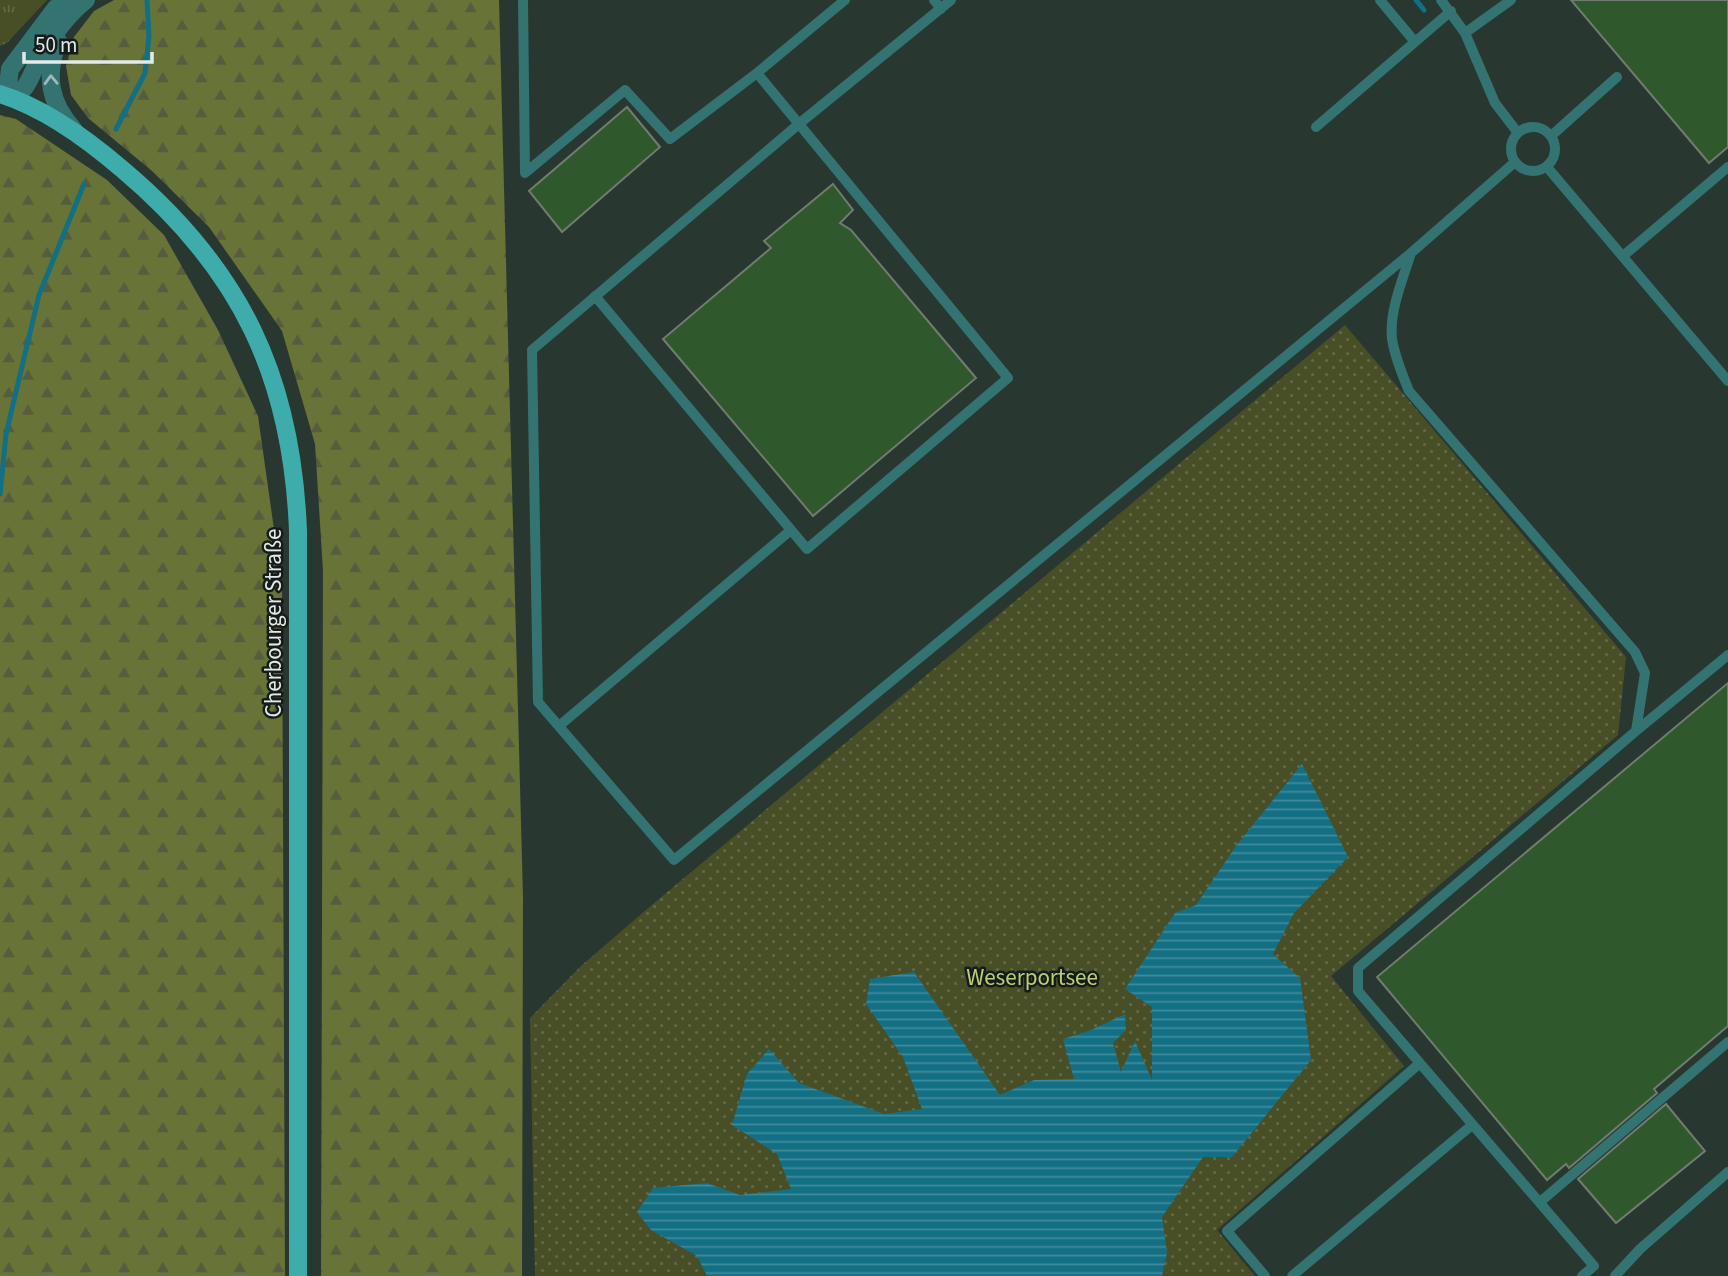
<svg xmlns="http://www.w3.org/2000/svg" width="1728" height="1276" viewBox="0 0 1728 1276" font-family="'Source Sans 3',sans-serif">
  <defs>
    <pattern id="grass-tufts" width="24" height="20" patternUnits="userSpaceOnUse" patternTransform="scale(1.75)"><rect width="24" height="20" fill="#484f27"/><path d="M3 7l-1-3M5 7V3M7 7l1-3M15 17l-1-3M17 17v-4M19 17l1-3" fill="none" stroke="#626846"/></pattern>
    <pattern id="forest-firs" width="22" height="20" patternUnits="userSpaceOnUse" patternTransform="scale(1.75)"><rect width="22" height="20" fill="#687337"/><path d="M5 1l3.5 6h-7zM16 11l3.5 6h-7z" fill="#565c3e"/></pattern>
    <pattern id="park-dots" width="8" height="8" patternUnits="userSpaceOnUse" patternTransform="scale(1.75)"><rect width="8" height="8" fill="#484f27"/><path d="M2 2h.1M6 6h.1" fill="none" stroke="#626846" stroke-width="1.8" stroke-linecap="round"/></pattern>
    <pattern id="water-rules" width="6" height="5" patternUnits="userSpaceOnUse" patternTransform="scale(1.75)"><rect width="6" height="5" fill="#136f84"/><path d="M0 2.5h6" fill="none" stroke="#408b9b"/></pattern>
  </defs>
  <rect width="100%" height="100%" fill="#293731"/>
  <!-- grass -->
  <path fill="url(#grass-tufts)" d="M0 0H47L7 43 0 46Z"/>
  <!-- forest -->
  <path fill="url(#forest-firs)" d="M114 0H499L523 898 522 1276H321L323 571 315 444 282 331 209 227 152 171 88 118 71 95 66 66 74 37 94 11Z
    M0 115 16 119 107 180 164 235 218 330 258 416 282 586 285 1276H0Z"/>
  <!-- park -->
  <path fill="url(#park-dots)" d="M1345 325 1626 657 1618 735 1331 976 1404 1066 1217 1230 1255 1276H535L530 1018 581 966 653 904Z"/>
  <!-- water -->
  <path fill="url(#water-rules)" d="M1302 764 1348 857 1294 913 1273 954 1300 978 1311 1060 1232 1157H1203L1162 1217 1167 1253 1162 1276H707L697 1256 651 1230 637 1212 653 1188 707 1183 740 1195 791 1189 777 1154 732 1125 747 1074 769 1049 799 1083 884 1114 922 1109 903 1057 866 1004 870 979 914 972 1000 1095 1034 1080 1074 1079 1063 1039 1091 1030 1125 1014 1126 1030 1113 1043 1121 1072 1135 1041 1152 1080V1007L1125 989 1175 913 1196 905 1236 846Z"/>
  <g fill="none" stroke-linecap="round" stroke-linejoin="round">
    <!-- stream -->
    <path stroke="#136f84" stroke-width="5" d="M1416 0 1424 10
      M116 129 145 73 149 36 147 0
      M0 494 6 434 39 295 84 184"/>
  </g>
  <!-- building -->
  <path fill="#2f592d" stroke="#717b70" stroke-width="2" d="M1571 0H1728V147L1709 163Z
    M627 107 660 147 562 232 529 191Z
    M833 184 853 210 840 223 851 230 976 378 813 516 663 339 771 248 764 241Z
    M1728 683V1026L1654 1089 1657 1093 1569 1168 1566 1164 1547 1180 1377 977Z
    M1666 1104 1705 1151 1616 1223 1578 1179Z"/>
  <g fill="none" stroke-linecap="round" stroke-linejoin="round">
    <!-- lane -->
    <path stroke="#337371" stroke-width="10" d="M523 0 525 173
      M934 0 941 9
      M951 0 800 123 532 350 538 702 674 860 1411 253 1515 162
      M1380 0 1415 42
      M1441 0 1465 33 1495 103 1518 133
      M1465 33 1511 0
      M757 73 845 0
      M1316 127 1451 11
      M1511 149a22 22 0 1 1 44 0a22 22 0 1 1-44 0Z
      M1551 136 1617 77
      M1547 167 1728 381
      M525 173 625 90 670 139 757 73 1008 378 807 549 595 296
      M1411 253C1403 279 1389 311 1392 339 1395 357 1402 374 1409 391L1635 652 1645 673 1636 731
      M1623 256 1728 167
      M559 726 791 530
      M1540 1202 1728 1042
      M1265 1276 1227 1231 1420 1063
      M1292 1276 1472 1125
      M1582 1276 1594 1266 1358 991V968L1636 731 1728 655
      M1615 1276 1640 1249 1728 1172"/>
    <!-- street -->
    <path stroke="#337371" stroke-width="18" d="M70 0 56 8 10 69 8 84 12 98C30 88 31 73 40 57 52 36 67 15 86 0
      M58 41C45 75 49 103 74 130"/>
    <!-- primary -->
    <path stroke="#3dacaa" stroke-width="18" d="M0 94C45 108 86 138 122 169 241 269 292 377 298 531V1276"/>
  </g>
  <!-- one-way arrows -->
  <defs><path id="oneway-chevron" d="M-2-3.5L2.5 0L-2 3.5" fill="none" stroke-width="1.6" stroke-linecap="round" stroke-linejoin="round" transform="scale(1.75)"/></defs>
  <use stroke="#9cbbb8" href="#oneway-chevron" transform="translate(51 80) rotate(-92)"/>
  <g text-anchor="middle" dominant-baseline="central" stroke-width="5" stroke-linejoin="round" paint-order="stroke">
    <!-- street labels -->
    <g font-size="23" fill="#e2ebe7" stroke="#161c1a">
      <text transform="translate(273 623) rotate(-90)">Cherbourger Straße</text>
    </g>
    <!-- park labels -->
    <g font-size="23" fill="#bdce75" stroke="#161c1a">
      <text x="1032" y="977">Weserportsee</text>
    </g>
  </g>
  <!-- scale -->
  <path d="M24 52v10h128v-10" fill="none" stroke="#e2ebe7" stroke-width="3.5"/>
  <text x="35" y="52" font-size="21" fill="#e2ebe7" stroke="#161c1a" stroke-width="5" paint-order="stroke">50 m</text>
</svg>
